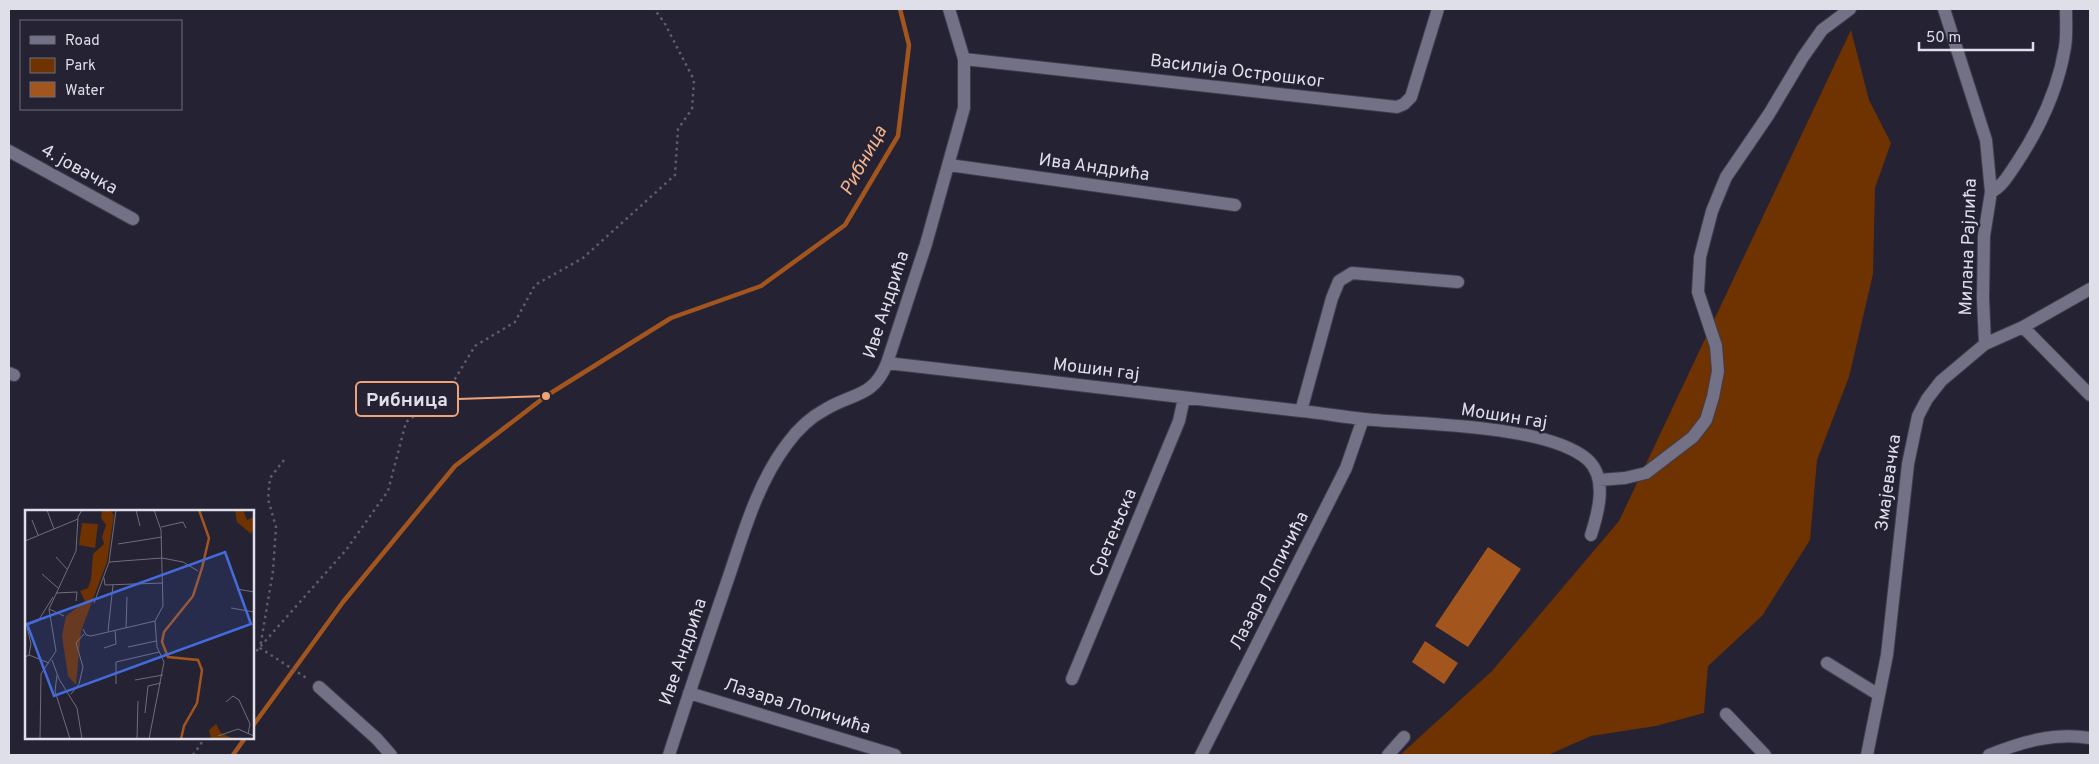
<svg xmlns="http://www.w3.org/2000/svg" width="2099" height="764" viewBox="0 0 2099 764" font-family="Overpass,sans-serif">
  <rect width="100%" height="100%" fill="#242233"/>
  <!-- green -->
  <path fill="#6f3201" d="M1851 30 1869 100 1891 143 1875 188 1873 274 1849 377 1817 460 1810 540 1762 616 1708 666 1704 713 1656 726 1591 736 1548 755H1400L1492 671 1619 521Z"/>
  <!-- water -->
  <path fill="#a3551e" d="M1488 547 1521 569 1468 647 1435 626Z
    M1425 641 1458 663 1444 684 1412 662Z"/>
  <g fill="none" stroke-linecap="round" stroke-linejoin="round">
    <!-- stream -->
    <path stroke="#a3551e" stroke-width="4.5" d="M252 727 343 602 455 466 546 396 671 318 761 286 845 225 898 136 909 45 900 9
      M233 755 245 738"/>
    <!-- minor casing -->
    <g stroke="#3f3e4c" stroke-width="14">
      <path id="minor" d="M1944 9 1986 140 1991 192 1984 236 1983 298 1985 344
        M964 59 1397 107 1404 104 1411 97 1438 9
        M9 151 133 219
        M949 165 1235 205
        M1991 192C2002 187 2009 174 2016 164 2040 128 2058 90 2065 47 2067 35 2066 21 2066 9
        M2023 327 2090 395
        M887 363C1025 379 1163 394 1301 411 1322 413 1343 417 1364 419 1419 425 1547 424 1588 460 1608 479 1598 513 1591 535
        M9 373 14 375
        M1301 411 1332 298 1339 281 1352 273 1458 282
        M1599 480 1625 478 1646 473 1693 437 1706 420 1713 397 1718 371 1716 346 1698 292 1700 257 1712 211 1726 177 1769 114 1803 57 1822 30 1850 9
        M1827 663 1879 695
        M1072 679 1179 421 1184 398
        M319 687 377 739 391 755
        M689 693 895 755
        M1726 714 1765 755
        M669 755C688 696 708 637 728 579 744 532 757 484 787 444 797 430 811 417 826 409 853 393 874 397 887 363L926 244 964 108V59L949 9
        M1201 755 1346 468 1363 419
        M1388 755 1404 737
        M1867 755 1887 655 1908 464 1918 416 1927 399 1941 381 1985 344 2023 327 2090 289
        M1989 755C2021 742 2055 732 2090 738"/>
    </g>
    <!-- path -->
    <path stroke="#5f5d6d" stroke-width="2.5" stroke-dasharray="2.5 4" stroke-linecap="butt" d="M284 460 270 478 268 499 276 527 273 571 260 648 308 679
      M252 656 346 550 388 491 406 422 447 392 475 346 515 322 535 285 583 258 675 175 678 129 692 109 694 80 664 22 654 9
      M193 755 205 738"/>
    <!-- minor -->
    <use href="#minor" stroke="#727185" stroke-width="12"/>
  </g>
  <g text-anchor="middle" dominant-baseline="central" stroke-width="5" stroke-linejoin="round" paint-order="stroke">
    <!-- street labels -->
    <g font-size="18" fill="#dfdfea" stroke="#242233">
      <text transform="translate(1237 72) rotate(7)">Василија Острошког</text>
      <text transform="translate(1094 168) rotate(8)">Ива Андрића</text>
      <text transform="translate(79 170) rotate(29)">4. јовачка</text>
      <text transform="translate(1969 247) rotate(-88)">Милана Рајлића</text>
      <text transform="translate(887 305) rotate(-72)">Иве Андрића</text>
      <text transform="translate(1096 370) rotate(7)">Мошин гај</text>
      <text transform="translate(1504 417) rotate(9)">Мошин гај</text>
      <text transform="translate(1889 483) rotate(-82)">Змајевачка</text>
      <text transform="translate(1114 533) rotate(-67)">Сретењска</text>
      <text transform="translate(1270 581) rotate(-63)">Лазара Лопичића</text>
      <text transform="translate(684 652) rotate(-71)">Иве Андрића</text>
      <text transform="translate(797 707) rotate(17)">Лазара Лопичића</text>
    </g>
    <!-- water labels -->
    <g font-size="19" font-style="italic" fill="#f4b38e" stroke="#242233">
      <text transform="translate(864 161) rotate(-61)">Рибница</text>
    </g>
  </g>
  <!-- overview -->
  <g transform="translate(25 510)">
    <rect width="229" height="229" fill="#242233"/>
    <path d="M77 0H85L89 5 82 52 56 121 51 175 43 166 37 126 41 106 60 91 55 81 63 78 66 70 68 44 79 34 77 27 81 15 76 8ZM210 0H218L222 10 229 7V0V18L226 24 212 12ZM57 13 73 14 70 38 54 35ZM191 214 196 223 209 229H186L184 220Z" fill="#6f3201"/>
    <path fill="none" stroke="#a3551e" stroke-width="2.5" d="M156 229 159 216 172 193 177 160 173 150 143 147 137 132 139 122 168 86 177 58 184 28 174 0"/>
    <path fill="none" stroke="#6f6e7c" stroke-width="1" d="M22 0 29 19M111 0 115 16M7 10 13 25M136 17 158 12 161 18M0 31 53 9M93 34 137 27M31 47 42 59M137 48 158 52 173 61M84 52 137 48M17 64 33 78M79 68 80 75 138 73M212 79 229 82M31 83 52 82 51 91M69 93 84 52 91 0M206 98 229 102M24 99 39 106M0 116 13 111 28 87M101 118 102 87M58 119 61 125 66 126 130 111M83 121 88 75M103 137 131 131M79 138 91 134 90 120M4 145 24 153M0 147 4 145 6 134 2 117M27 150 34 169 52 198 57 229M32 165 30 181 45 229M110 170 138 165M91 174V152L134 142M46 184 54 174 58 157 51 133 59 124M201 192 208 186 214 190 225 214 223 224M120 203 123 176 136 173M193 226 213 219 229 226M15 229 16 164 31 141 24 99 51 41 53 7 57 0M112 229 113 191M124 229 139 152 132 137 130 111 138 96 136 20 129 0"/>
    <path fill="#446bdc" fill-opacity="0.15" stroke="#446bdc" stroke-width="2.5" d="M200 42 226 114 29 186 2 114Z"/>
    <rect width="229" height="229" fill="none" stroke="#dfdfea" stroke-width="2.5"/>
  </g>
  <!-- callouts -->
  <path fill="none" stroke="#efa376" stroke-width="2" d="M546 396L458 399"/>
  <circle fill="#efa376" stroke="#242233" stroke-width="2" cx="546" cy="396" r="5"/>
  <rect fill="#242233" stroke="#efa376" stroke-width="2" x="356" y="382" width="102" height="34" rx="5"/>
  <g font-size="19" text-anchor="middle" font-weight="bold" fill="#dfdfea">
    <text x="407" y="406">Рибница</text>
  </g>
  <!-- border -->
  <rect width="2099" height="764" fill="none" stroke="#dfdfea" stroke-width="20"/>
  <!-- legend -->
  <rect x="20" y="20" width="162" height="90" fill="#242233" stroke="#6f6e7c"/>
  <rect x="30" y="36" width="25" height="8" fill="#727185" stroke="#6f6e7c"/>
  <text x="65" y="45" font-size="15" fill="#dfdfea">Road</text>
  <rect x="30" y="58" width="25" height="15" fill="#6f3201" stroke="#6f6e7c"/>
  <text x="65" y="70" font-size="15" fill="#dfdfea">Park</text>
  <rect x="30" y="82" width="25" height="15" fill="#a3551e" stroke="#6f6e7c"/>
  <text x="65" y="95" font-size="15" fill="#dfdfea">Water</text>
  <!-- scale -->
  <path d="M1919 42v8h114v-8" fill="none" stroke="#dfdfea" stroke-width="2.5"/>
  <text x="1926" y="42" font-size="15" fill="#dfdfea" stroke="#242233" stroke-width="4" paint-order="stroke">50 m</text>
</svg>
